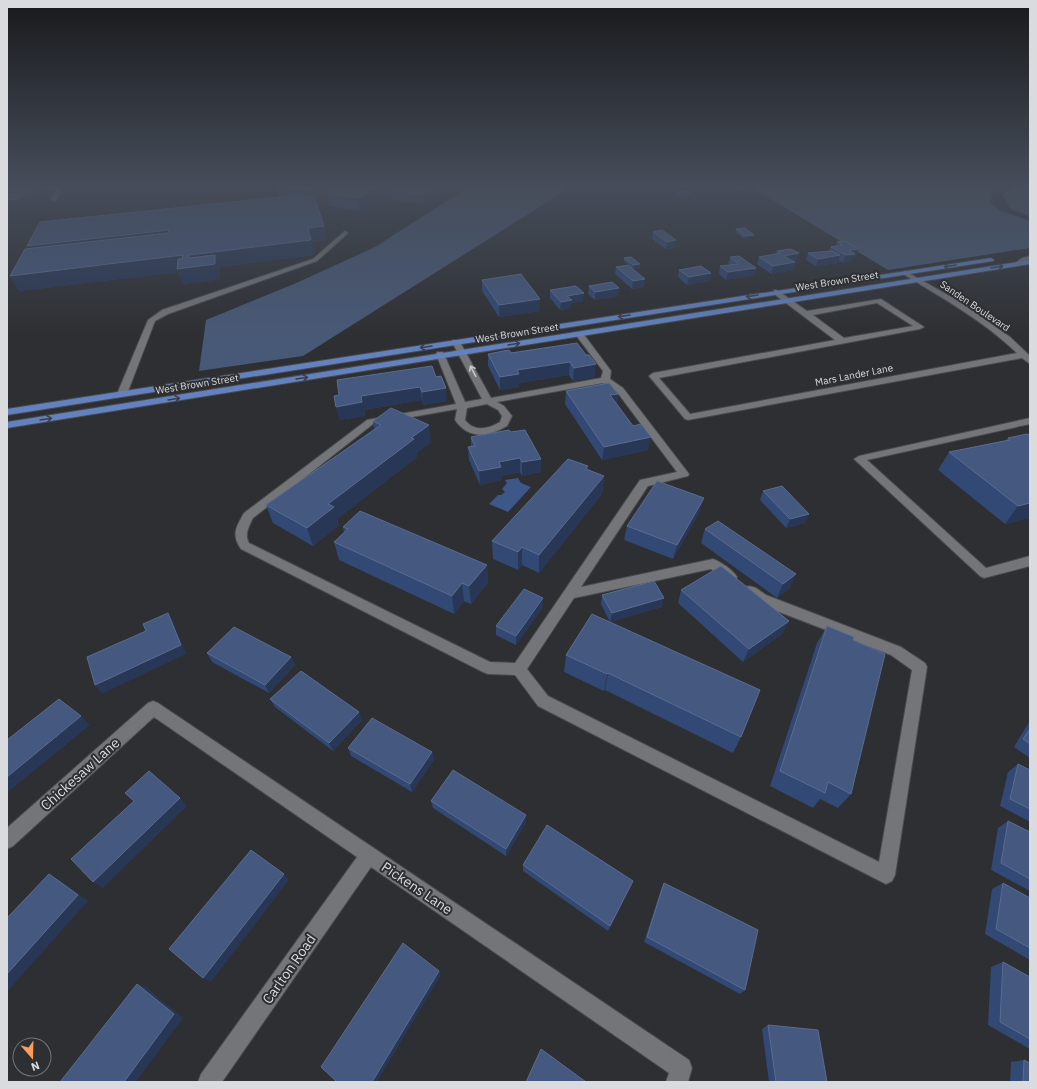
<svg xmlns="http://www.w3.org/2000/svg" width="1037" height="1089" viewBox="0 0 1037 1089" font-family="'IBM Plex Sans',sans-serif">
  <rect width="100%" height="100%" fill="#2d2f32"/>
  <!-- green -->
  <path fill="#485977" d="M473 184H576L303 356 199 371 206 320 294 284 375 247Z
    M746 184H991L992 186 990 202 999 210 1030 221V248L888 270Z
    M1010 184H1030V216L1010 209 1002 194 1014 187Z"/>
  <!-- water -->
  <path fill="#3c5788" d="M518 478 521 483 531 487 508 512 489 504 498 495H501L505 492 502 489 507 483 505 480Z"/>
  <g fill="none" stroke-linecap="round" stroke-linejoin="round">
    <!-- minor casing -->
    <g stroke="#484a4d" stroke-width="2">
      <path id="minor" d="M65 184 57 199 54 201 51 199 57 188 7 193V189Z
        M345 231 348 233 347 234 317 261 168 314 155 321 127 394 125 396H119L117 394 148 320 162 310 313 259Z
        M1030 256V260L1026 261 1019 265 1014 264 1022 258Z
        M905 271 957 300 1010 337 1030 356V364L1022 358 688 420 685 419 649 376 653 373 835 340 774 294V290H777L807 311 881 299 924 327 920 329 659 378 690 414 1017 353C984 321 942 298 903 274L901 273ZM877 303 913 326 844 338 813 315Z
        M576 332H582L611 371 610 379 623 388 689 474 688 476 648 486 581 587 713 559C721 562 733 570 737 577L735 580C726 583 718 574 711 569L574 598 527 669 548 696 879 862 912 670 891 655 756 603 744 593 743 590 744 587C753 584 759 590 766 595L901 647 925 663 927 667 895 875 892 881 886 884 880 881 538 706 515 675 488 674 483 672 241 549C231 535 236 527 244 513L367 420 456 404 436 354 437 352H443L444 354 465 402 482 399 452 342 453 340H456L460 342 491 398 601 378 603 371 575 334ZM603 383 617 392 677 472 640 480 515 663 490 662 249 543C244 535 249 526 253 518L373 424 457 409 455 420C469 440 488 437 507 426L512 416 504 406 497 402ZM487 404 498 410 502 416 500 422C488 429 474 432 465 420L467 408Z
        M1030 418V424L867 460 986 568 1030 556V566L984 578 980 576 854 459 859 456Z
        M153 701 158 703 689 1060 692 1068 688 1082H666L669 1073 371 867 222 1082H198L201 1074 357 857 154 717 13 846 7 849V828L148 703Z"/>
    </g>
    <!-- major casing -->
    <g stroke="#484a4d" stroke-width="2">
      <path id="major" d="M991 258 994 260 993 261 7 415V409Z
        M1030 260V264L7 428V422Z"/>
    </g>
    <!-- minor -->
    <use href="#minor" fill="#737579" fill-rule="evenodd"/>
    <!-- major -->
    <use href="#major" fill="#6281be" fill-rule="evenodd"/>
  </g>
  <!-- wall -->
  <path fill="#324875" d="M732 184H753L756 185 754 192 744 193 732 186Z
    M276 186 448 188 424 204 392 200 391 193 360 211 329 206 327 195 316 201 327 240 312 242 315 255 219 267 220 270V279L183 284 178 272 19 291 10 276 29 248 279 197Z
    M677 192 690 196 680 198 676 195Z
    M736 229 754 235 753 238 744 239 735 232Z
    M653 232 675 248 666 249 652 239Z
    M845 241 856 256 854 257 852 261 843 263 838 260V263L816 266 806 260 808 253 829 251 831 247 836 246 837 242Z
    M777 251 799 253 796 261H793L795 262 793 270 771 274 757 264 759 257 776 254Z
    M730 257 756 268 754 275 726 280 719 274 720 266 728 265Z
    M624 258 640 264V268L633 269 624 261Z
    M616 267 644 287 632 289 615 274Z
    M679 270 711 273 709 281 687 285 678 277Z
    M482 280 540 299V311L499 317 482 291Z
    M589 286 618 296 595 300 588 294Z
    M550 290 583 301 571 303V308L560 310 550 298Z
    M577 343 595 377 573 381 569 375 519 383V387L500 390 488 366V354L511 353Z
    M436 377 447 401 423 405 422 400 364 410 365 416 339 420Z
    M566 391 618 394 617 404 633 426 648 450 602 460 565 404Z
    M373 421 431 442 417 453V457L337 519 339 525 313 546 273 523 266 505 374 429Z
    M511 432 541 459V472L522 476 520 472 502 476V480L480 485 469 460 468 447 471 446V437Z
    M1029 435 1030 518 1005 524 938 470 949 452 1006 440 1008 438Z
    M588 470 604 476 602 494 539 573 522 565 518 570 493 559 492 541Z
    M763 491 809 514 805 523 786 528 760 500Z
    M700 511 673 559 624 540 627 526Z
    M343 527 487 565 488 583 471 604 464 601 454 614 339 560 334 542 344 532Z
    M705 529 790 588 777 598 701 543Z
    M681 590 789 621 782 634 743 662 678 603Z
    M602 595 662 607 610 622 601 604Z
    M543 598V607L516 645 496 635V626Z
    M592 614 741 737 733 753 605 690 604 691 564 672 566 655Z
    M827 626 853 640 851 794 838 808 820 799 813 808 770 786 817 643Z
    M207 653 291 657 295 665 269 693 212 662Z
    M270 699 362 720 333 751 275 707Z
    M1029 722H1030V758L1014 747Z
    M348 748 432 752 434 760 412 792 351 756Z
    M1018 764 1030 770V822L1000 806 1008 772Z
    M431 801 526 822 506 856 433 808Z
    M1008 821 1030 832V891L991 870 998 828Z
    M523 865 630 887 608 931 523 871Z
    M664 883 745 990 740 994 644 942 661 889Z
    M1003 883 1030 898V960L985 934 992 889Z
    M1003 962 1030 977V1049L988 1025 991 967Z
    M768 1025 827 1082H769L762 1029Z
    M1024 1060 1030 1082H1010L1011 1062Z"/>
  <!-- shaded-wall -->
  <path fill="#283755" d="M25 184H48L46 187H42L44 191 39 197H37V199L36 202 25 203 23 206 7 207V200L16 198 13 192 32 188 31 185 26 186Z
    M320 184H346L326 193 327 195 310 204 307 191Z
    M382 184H406L391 190V193L360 211 358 198Z
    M438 184H448V188L424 204 423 194Z
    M756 185 754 192 744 193 746 187Z
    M690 193V196L680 198 681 194Z
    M324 226 327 240 312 242 315 255 219 267 220 270V279L183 284 178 272 19 291 10 276 183 255 189 258V255L308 228Z
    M169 230 174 244 35 260 27 246Z
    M754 235 753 238 744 239 745 236Z
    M676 240 675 248 666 249 667 242Z
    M859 249 856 256 854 257 852 261 843 263 846 255 849 250Z
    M799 253 796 261 782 263 784 256Z
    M840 255 838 263 816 266 818 259Z
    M795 262 793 270 771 274 773 266Z
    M640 264V268L633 269V265Z
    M756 268 754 275 726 280 728 272Z
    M711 273 709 281 687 285 689 277Z
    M645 279 644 287 632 289 633 281Z
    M619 288 618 296 595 300V292Z
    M584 293 583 301 571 303V308L560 310 561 302 567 296Z
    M540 299V311L499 317V305Z
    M570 362 569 375 519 383V387L500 390V377L517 370Z
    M596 364 595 377 573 381 574 368Z
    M420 387 422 400 364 410 365 416 339 420 336 407 361 396Z
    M446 388 447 401 423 405 422 392Z
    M618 394 616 407 610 395Z
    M429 425 431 442 417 453V457L337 519 339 525 313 546 307 528 328 504 411 438Z
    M651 437 648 450 602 460 604 447Z
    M520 458V472L502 476V480L480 485 479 471 499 462Z
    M541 459V472L522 476V462Z
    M604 476 602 494 539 573V555Z
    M704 498 700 511 673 559 677 545Z
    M1030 503V518L1005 524 1018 506Z
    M809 514 805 523 786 528 790 519Z
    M522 547V565L518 570V552Z
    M487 565 488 583 471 604 469 586Z
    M796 574 790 588 777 598 783 584Z
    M462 583 464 601 454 614 452 596Z
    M543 598V607L516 645V636Z
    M664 598 662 607 610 622 612 613Z
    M168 613 173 622 186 654 102 694 95 685Z
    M789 621 782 634 743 662 749 649Z
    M291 657 295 665 269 693 265 685Z
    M608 673 605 690 604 691 607 674Z
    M359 712 362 720 333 751 329 743Z
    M81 716 90 725 7 793V777Z
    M432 752 434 760 412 792 410 784Z
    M180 798 187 806 103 888 93 882Z
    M526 815V822L506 856V849Z
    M49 874 60 880 88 901 7 992V974Z
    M284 874 289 880 211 982 203 978Z
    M633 881 608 931 610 926Z
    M439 971 441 975 377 1082H372Z
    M137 984 147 988 183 1018 136 1082H124Z"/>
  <!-- building -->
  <path fill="#445880" stroke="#5b6c8f" d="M281 184H320L307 191 276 186Z
    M343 184H382L358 198 326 193Z
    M400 184H438L423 194 391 190Z
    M741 184H753L756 185 746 187Z
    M41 185 36 190 13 192 18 186Z
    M686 191 690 193 681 194 677 192Z
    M34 192 32 195 21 196 20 199 7 200V195Z
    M300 195 301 198 314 196 324 226 308 228 311 240 189 255V258L215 255V264L177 269 178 259H182L183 255 10 276 25 249 168 233 169 230 27 246 40 222Z
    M745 228 754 235 745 236 736 229Z
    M662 230 676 240 667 242 653 232Z
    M845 241 859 249 849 250 855 254 846 255 831 247 843 245 837 242Z
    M791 249 799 253 784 256 795 262 773 266 759 257 781 253 777 251Z
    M832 251 840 255 818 259 808 253Z
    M739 256 756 268 728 272 720 266 738 264 730 257Z
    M631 257 640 264 633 265 624 258Z
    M628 265 645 279 633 281 616 267Z
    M701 266 711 273 689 277 679 270Z
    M521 274 540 299 499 305 482 280Z
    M612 282 619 288 595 292 589 286Z
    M576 286 584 293 567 296 572 300 561 302 550 290Z
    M577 343 586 355H589L596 364 574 368 570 362 517 370 519 374 500 377 488 354 509 350 511 353Z
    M432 366 436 377 441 376 446 388 422 392 420 387 361 396 362 402 336 407 334 396 339 395 337 380Z
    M609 383 618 394 610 395 633 426 641 424 651 437 604 447 566 391Z
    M391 408 429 425 411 438 414 439 328 504 334 507 307 528 266 505 381 425 373 421Z
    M509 430 511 432 525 430 541 459 522 462 520 458 499 462 501 467 479 471 468 447 475 446 471 437Z
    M1027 434 1030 435V503L1018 506 949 452 1010 440 1008 438Z
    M568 459 588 466 586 469 604 476 539 555 522 547 518 552 492 541Z
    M657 481 704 498 677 545 627 526Z
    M782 486 809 514 790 519 763 491Z
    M360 511 487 565 469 586 462 583 452 596 334 542 348 529 343 527Z
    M718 521 796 574 783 584 705 529Z
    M721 566 789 621 749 649 681 590Z
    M654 581 664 598 612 613 602 595Z
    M524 589 543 598 516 636 496 626Z
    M168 613 181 645 95 685 87 657 146 631 143 624Z
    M592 614 760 690 741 737 608 673 607 674 566 655Z
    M827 626 854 637 853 640 885 654 851 794 828 782 825 793 780 771Z
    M234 627 291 657 265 685 207 653Z
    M301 671 359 712 329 743 270 699Z
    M59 699 81 716 7 777V740Z
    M372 718 432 752 410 784 348 748Z
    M1030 729V744L1023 739Z
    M1018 764 1030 770V809L1010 799Z
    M453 770 526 815 506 849 431 801Z
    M149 771 180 798 93 882 71 859 134 801 125 793Z
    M1008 821 1030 832V879L1001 863Z
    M547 825 633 881 610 926 523 865Z
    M251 850 284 874 203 978 169 949Z
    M49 874 78 895 7 974V918Z
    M664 883 758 930 745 990 647 937Z
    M1003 883 1030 898V948L996 929Z
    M403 943 439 971 372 1082H337L321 1067Z
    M1003 962 1030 977V1039L1000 1022Z
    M137 984 174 1014 124 1082H60Z
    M768 1025 818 1030 827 1082H776Z
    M541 1049 586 1082H526Z
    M1024 1060 1030 1063V1082H1023Z"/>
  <!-- one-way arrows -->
  <defs><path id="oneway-shaft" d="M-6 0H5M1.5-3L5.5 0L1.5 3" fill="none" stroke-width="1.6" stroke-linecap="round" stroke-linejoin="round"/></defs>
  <g stroke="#383f4e">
    <use href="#oneway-shaft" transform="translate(950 266) rotate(171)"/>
    <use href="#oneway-shaft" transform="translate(997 267) rotate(-9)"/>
    <use href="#oneway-shaft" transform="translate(752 296) rotate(171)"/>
    <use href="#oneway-shaft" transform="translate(624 316) rotate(171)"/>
    <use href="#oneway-shaft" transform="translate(514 344) rotate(-9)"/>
    <use href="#oneway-shaft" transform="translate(426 347) rotate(171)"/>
    <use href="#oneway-shaft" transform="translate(302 378) rotate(-9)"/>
    <use href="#oneway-shaft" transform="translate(174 399) rotate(-9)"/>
    <use href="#oneway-shaft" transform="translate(46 419) rotate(-9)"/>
  </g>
  <use stroke="#c5c7ca" href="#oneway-shaft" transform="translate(473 371) rotate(-117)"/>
  <!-- sky -->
  <linearGradient id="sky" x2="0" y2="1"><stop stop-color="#191a1c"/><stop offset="0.55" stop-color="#464d5a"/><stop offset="1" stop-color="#464d5a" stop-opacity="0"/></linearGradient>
  <rect width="1037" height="337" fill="url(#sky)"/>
  <g text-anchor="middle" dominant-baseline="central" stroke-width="4" stroke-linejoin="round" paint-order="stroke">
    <!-- far-street labels -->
    <g font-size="10" fill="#dadbde" stroke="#2d2f32">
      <text transform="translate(837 281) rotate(-9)">West Brown Street</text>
      <text transform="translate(975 306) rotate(34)">Sanden Boulevard</text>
      <text transform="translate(517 333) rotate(-9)">West Brown Street</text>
      <text transform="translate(854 375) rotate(-11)">Mars Lander Lane</text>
      <text transform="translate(197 384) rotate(-9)">West Brown Street</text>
    </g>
    <!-- near-street labels -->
    <g font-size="14" fill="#dadbde" stroke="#2d2f32">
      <text transform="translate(80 774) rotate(-42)">Chickesaw Lane</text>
      <text transform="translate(417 888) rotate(34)">Pickens Lane</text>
      <text transform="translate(289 969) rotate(-55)">Carlton Road</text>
    </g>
  </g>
  <!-- border -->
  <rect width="1037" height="1089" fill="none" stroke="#dadbde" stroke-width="16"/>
  <!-- north arrow -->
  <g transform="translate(32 1057) rotate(160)"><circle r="19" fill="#2d2f32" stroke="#727477"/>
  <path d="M0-3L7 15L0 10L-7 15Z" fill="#ff9b5a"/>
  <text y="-6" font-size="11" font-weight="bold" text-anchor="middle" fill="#dadbde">N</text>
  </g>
</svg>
